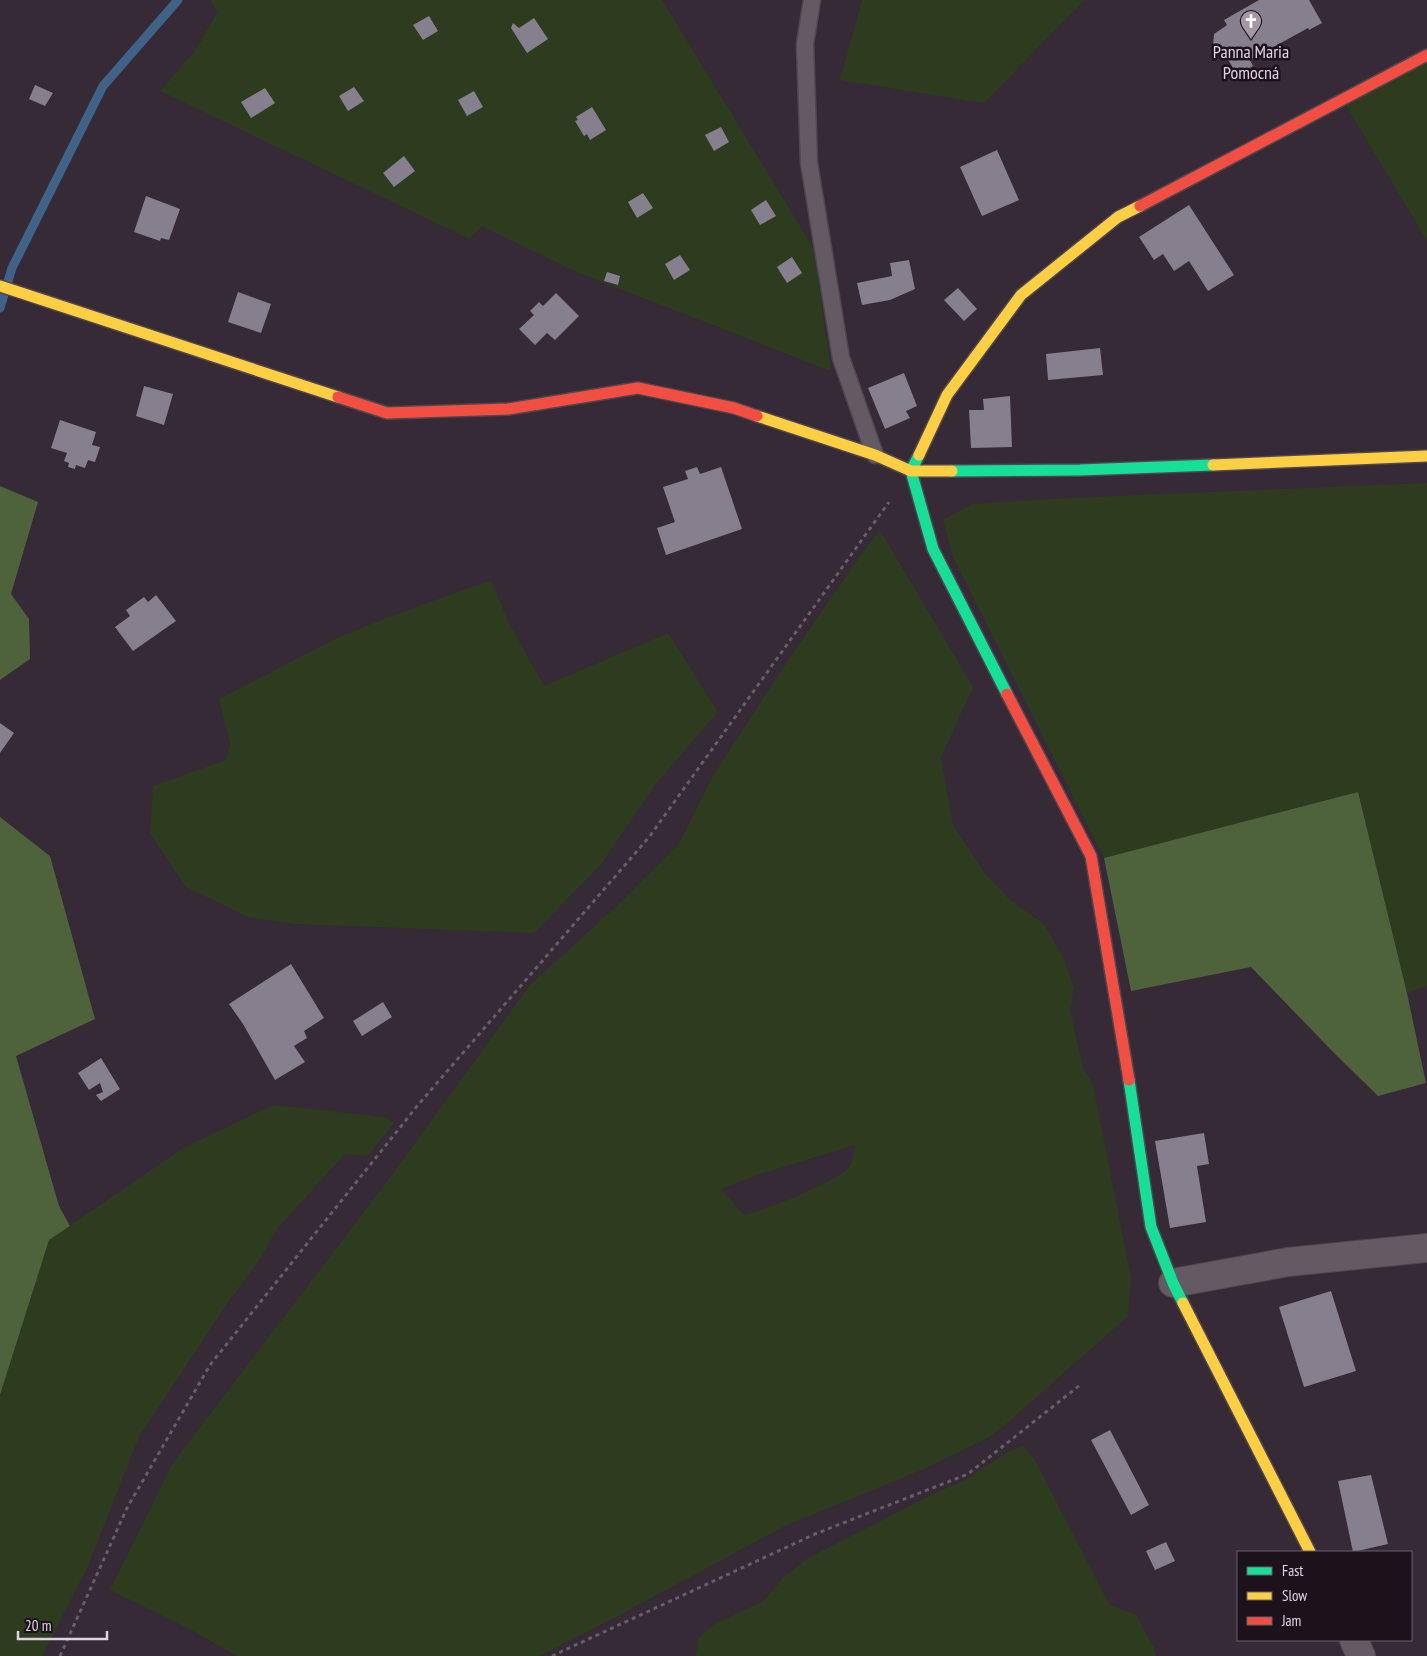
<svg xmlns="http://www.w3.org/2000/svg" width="1427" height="1656" viewBox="0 0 1427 1656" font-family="'PT Sans Narrow',sans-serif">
  <rect width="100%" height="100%" fill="#352a35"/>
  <!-- green -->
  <path fill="#2d3c1f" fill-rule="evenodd" d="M211 0H662L814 249 831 371 574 271 482 226 470 239 160 91 195 51 217 13Z
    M862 0H1085L984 103 840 80Z
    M1427 61V241L1344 102Z
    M1427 483V986L1407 993 1358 792 1104 858 952 555 943 520 972 504 1068 498Z
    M880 530 973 687 941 758 953 825 984 872 1010 900 1044 924 1064 959 1074 987 1070 1010 1083 1067 1093 1085 1131 1278 1128 1316 1005 1425 986 1439 924 1469 785 1526 614 1618 539 1656H237L193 1631 110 1590 172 1464 389 1179 530 985 622 901 680 842 711 779 786 663 863 552ZM855 1145C854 1151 853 1162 849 1167 837 1182 764 1211 744 1215L721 1189 760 1174Z
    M491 580 509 623 544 686 668 633 718 712 655 785 602 863 534 933 294 924 248 917 186 887 150 833 153 786 226 760 230 743 219 699 337 638 386 618Z
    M273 1105 385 1117 394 1123 368 1156 345 1154 276 1230 261 1258 229 1301 139 1437 88 1566 42 1656H0V1395L49 1240 183 1148Z
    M1023 1446 1035 1460 1109 1604 1136 1615 1153 1646 1156 1656H696L698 1639 713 1625 763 1601 784 1577 808 1558 933 1494 967 1479 1011 1450Z"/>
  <!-- forest -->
  <path fill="#4e623c" d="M0 486 38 502 11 594 29 619 30 659 0 680Z
    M1358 792 1407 993 1426 1083 1378 1096 1335 1054 1251 967 1131 991 1104 858Z
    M0 817 50 856 95 1019 16 1056 59 1206 70 1226 49 1240 0 1395Z"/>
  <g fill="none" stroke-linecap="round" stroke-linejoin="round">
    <!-- stream -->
    <path stroke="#3f6286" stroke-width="9" d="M0 308 12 268 103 86 178 0"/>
  </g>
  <!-- building -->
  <path fill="#857f8e" d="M1259 0H1309L1322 23 1309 30 1308 28 1250 60 1253 66 1237 75 1229 61 1219 56 1213 46 1214 34 1227 25 1224 20Z
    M429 16 438 31 423 40 413 25Z
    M534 18 548 39 527 53 511 28 513 23 519 28Z
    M35 85 53 93 45 106 29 99Z
    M354 87 364 101 348 111 339 96Z
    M265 88 275 103 251 118 241 102Z
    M474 91 483 107 467 116 458 100Z
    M592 107 606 130 590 140 587 134 584 136 575 121 578 120 576 117Z
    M721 127 729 142 714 151 705 135Z
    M997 150 1019 200 982 216 960 167Z
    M404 156 415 171 394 187 383 173Z
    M643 193 653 208 637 218 628 202Z
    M146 196 180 209 169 240 161 238 160 241 134 232Z
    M766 200 776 216 760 225 751 210Z
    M1189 205 1234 275 1208 291 1189 261 1174 271 1163 254 1154 260 1139 237Z
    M680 255 690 270 674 280 665 264Z
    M792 257 802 273 787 283 777 267Z
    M909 260 915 289 890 300 862 305 857 283 892 276 890 263Z
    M607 272 620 276 618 285 604 281Z
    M958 288 977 309 964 321 944 300Z
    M238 292 271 304 261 333 228 322Z
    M556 293 579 316 555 340 547 333 535 345 519 329 534 315 530 311 539 302 543 306Z
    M1100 348 1103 375 1048 380 1046 354Z
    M904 373 917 406 906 411 910 418 885 429 868 388Z
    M144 386 173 394 164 425 136 416Z
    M1010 396 1012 447 971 448 969 410H984L983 399Z
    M60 420 96 432 92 445 100 447 95 462 88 460 85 468 76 465 75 469 68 467 69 463 64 461 67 453 51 448Z
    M697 467 700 474 721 467 742 529 666 555 657 528 675 522 663 487 688 479 685 471Z
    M156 595 176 621 133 651 115 627 130 616 126 610 144 597 148 602Z
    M0 723 14 733 0 753Z
    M291 964 324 1018 304 1031 307 1038 294 1046 305 1062 275 1080 243 1024 229 1004Z
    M383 1002 392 1017 362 1036 353 1021Z
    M101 1058 120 1089 101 1101 96 1095 103 1092 100 1083 89 1090 78 1073Z
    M1204 1133 1209 1164 1197 1166 1206 1222 1170 1228 1155 1141Z
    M1331 1291 1356 1371 1304 1387 1279 1307Z
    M1110 1430 1149 1505 1131 1515 1091 1440Z
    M1371 1475 1388 1544 1353 1552 1338 1481Z
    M1166 1542 1175 1561 1155 1570 1146 1551Z"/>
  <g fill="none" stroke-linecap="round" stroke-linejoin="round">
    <!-- lane casing -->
    <g stroke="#4f4650" stroke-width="19">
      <path id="lane" d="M812 0 805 44 809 163 841 358 875 455"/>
    </g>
    <!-- street casing -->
    <g stroke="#4f4650" stroke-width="30">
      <path id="street" d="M1173 1283 1288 1262 1427 1248
        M1354 1640 1361 1656"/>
    </g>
    <!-- fast casing -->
    <g stroke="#4f4650" stroke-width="14">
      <path id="fast" d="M919 455 911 471 933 549 1007 694
        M952 471 1080 470 1213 465
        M1129 1080 1151 1227 1173 1283 1183 1303"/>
    </g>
    <!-- slow casing -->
    <g stroke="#4f4650" stroke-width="14">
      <path id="slow" d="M0 286 338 397
        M757 416 875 455 911 471H952
        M919 455 947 395 1021 295 1118 217 1140 206
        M1213 465 1427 456
        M1183 1303 1310 1552"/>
    </g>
    <!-- jam casing -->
    <g stroke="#4f4650" stroke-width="14">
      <path id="jam" d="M1140 206 1427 55
        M338 397 387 413 508 409 638 388 734 408 757 416
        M1007 694 1091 856 1129 1080"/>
    </g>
    <!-- path -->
    <path stroke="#665e66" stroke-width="3" stroke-dasharray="4 4" stroke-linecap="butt" d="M60 1656 127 1508 210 1365 418 1105 650 836 889 502
      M552 1656 815 1534 968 1474 1080 1385"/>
    <!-- lane -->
    <use href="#lane" stroke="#635a63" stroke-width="16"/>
    <!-- street -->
    <use href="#street" stroke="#635a63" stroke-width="28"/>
    <!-- fast -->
    <use href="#fast" stroke="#16e098" stroke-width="11"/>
    <!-- slow -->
    <use href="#slow" stroke="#ffcf43" stroke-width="11"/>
    <!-- jam -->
    <use href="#jam" stroke="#f24e42" stroke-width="11"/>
  </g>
  <!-- icons -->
  <defs>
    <g id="church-pin" transform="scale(1.125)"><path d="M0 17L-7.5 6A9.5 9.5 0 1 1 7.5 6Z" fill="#a498a5" stroke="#1b121c"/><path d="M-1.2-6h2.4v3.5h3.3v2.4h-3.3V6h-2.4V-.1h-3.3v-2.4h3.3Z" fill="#fff"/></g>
  </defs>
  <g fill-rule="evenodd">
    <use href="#church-pin" x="1251" y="21"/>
  </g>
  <g text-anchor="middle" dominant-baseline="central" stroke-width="5" stroke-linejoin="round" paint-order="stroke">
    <!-- poi labels -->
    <g font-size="18" fill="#e0d3e1" stroke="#1b121c">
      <text x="1251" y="51">Panna Maria<tspan x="1251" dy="21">Pomocná</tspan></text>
    </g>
  </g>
  <!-- legend -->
  <rect x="1237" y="1551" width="175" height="90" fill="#1b121c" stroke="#6a5f6b"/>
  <rect x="1247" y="1567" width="25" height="8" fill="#16e098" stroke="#6a5f6b"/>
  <text x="1282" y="1576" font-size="15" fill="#e0d3e1">Fast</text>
  <rect x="1247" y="1592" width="25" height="8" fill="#ffcf43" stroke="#6a5f6b"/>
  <text x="1282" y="1601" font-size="15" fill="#e0d3e1">Slow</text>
  <rect x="1247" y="1617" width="25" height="8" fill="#f24e42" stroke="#6a5f6b"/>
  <text x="1282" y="1626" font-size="15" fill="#e0d3e1">Jam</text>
  <!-- scale -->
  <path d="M18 1631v8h89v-8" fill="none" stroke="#e0d3e1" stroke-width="2.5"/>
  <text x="25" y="1631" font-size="15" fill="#e0d3e1" stroke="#1b121c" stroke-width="4" paint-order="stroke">20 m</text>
</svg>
